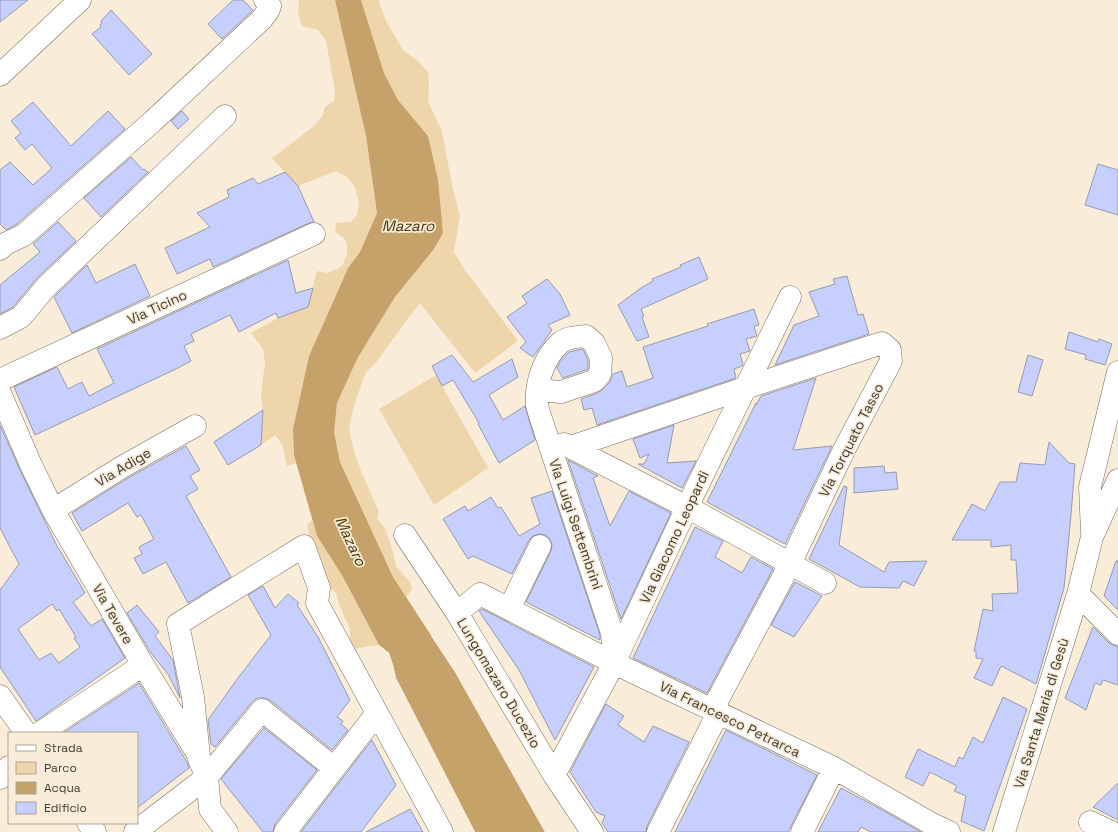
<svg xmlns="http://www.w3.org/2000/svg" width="1118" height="832" viewBox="0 0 1118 832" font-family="'Space Grotesk',sans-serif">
  <rect width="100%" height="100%" fill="#f9ecd9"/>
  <!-- green -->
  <path fill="#eed5ac" d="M299 0H335L366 136 377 213 360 252 348 268 309 356 293 429 294 455 296 463 287 466 282 444 275 435 261 445 263 410 261 395 265 362 263 349 251 333 278 318 308 307 317 271 327 273 339 268 343 265 347 254V244L344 238 335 232 336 223 351 222 357 215 359 203 355 187 347 177 336 171 298 186 272 158 313 127 322 117 325 107 334 101 335 91 326 41 318 30 302 26 298 14Z
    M361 0H378L386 21 403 50 417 60 428 72 429 86 428 102 442 131 452 185 460 216 454 252 465 270 518 341 475 373 420 303C405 322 392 340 378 360 375 364 369 368 366 373 361 384 348 421 350 432 354 461 368 485 379 512L377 518 385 529 391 545 396 566 410 582 412 589 406 597 393 577 340 462 334 432 337 403 357 359 395 297 434 249 443 233 428 136 398 100 384 73Z
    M436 375 488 468 434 505 379 409Z
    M312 520 317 536 343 577 379 645 370 646 354 649 350 643V629L340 607 336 593 328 586 310 539 307 525Z"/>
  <!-- water -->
  <path fill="#c4a269" d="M335 0H361L384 73 398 100 428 136 438 180 443 233 434 249 395 297 357 359 337 403 334 432 340 462 393 577 455 672 545 832H475L396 678 393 665 389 653 379 645 343 577 317 536 294 455 293 429 309 356 348 268 360 252 377 213 366 136Z"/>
  <!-- pier -->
  <path fill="#f9ecd9" d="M433 635 456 671 547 832H545L455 672 431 636Z
    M376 645H379L389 653 393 665 396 678 475 832H473L394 679 387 654Z"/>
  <!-- building -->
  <path fill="#c7cfff" stroke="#979aae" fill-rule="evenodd" d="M0 0H28L0 22Z
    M233 0H243L253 10 222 39 208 24Z
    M111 10 152 54 129 75 92 34 101 27 100 25 102 22 101 21Z
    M33 102 71 146 108 111 125 129 17 224 6 230 0 224V170L10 162 33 185 52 168 32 144 25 150 15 138 21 133 11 121Z
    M182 111 189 119 178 129 171 121Z
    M131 157 143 170 144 169 148 172 101 217 84 198Z
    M1098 164 1118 170V215L1085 205Z
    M285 172 298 186 314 222 309 223 213 267 210 259 177 274 165 248 210 227 197 213 229 197 227 190 253 178 258 184Z
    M58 222 76 241 37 278 13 307 0 314V285L40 252 33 244Z
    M699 257 708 279 641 309 644 316 642 317 649 337 637 341 618 305 641 288 653 281 652 279 681 267 680 265Z
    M288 260 296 293 313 288 308 307 278 318 276 313 239 332 230 315 191 334 194 341 184 346 191 361 176 369 35 435 14 387 57 367 68 389 82 382 89 396 114 383 97 349Z
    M135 264 150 296 72 333 54 297 55 296 87 265 96 283Z
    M847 276 858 315 863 314 869 334 775 365 794 325 819 316 809 292 835 284 833 279Z
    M547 279 560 294 570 315 548 325 552 330 533 357 520 348 526 342 507 317 527 303 522 296Z
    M754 309 759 325 754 326 757 336 746 339 750 351 740 354 743 364 742 366 734 369 736 378 597 425 592 408 584 410 581 399 598 393 603 389 610 382 613 374 622 371 627 387 653 378 643 347 708 326 707 324Z
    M1069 332 1098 342 1099 339 1112 344 1105 365 1085 359 1086 355 1065 349Z
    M582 349 584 351 588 360V369L563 378 557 368 560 362 569 352Z
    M452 355 473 382 512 359 518 377 489 395 503 420 525 406 535 440 499 463 478 424 479 423 453 380 442 386 432 366Z
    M1028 355 1043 360 1032 396 1018 392Z
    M816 378 793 450 832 446 785 544 707 502 756 403V405L761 396Z
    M263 410 261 445 228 465 214 442Z
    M0 425 20 470 56 544 85 593 73 602 91 626 102 619 125 658 36 721 0 667V590L19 564 0 528ZM52 604 57 611 59 609 76 637 74 638 80 647 59 663 51 653 39 660 18 629Z
    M674 425 667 463 696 461 682 488 638 464H644L649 454 640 458 633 439Z
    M1049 442 1069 463 1075 464 1071 515 1064 588 1036 684 1001 666 992 686 974 678 983 659 976 658V651H974L983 609 993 611 992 594 1018 593 1016 560H1011V545L991 547V540H952L972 504 985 511 1000 482H1016L1020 463 1045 465Z
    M186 446 200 470 190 476 198 489 186 496 231 577 188 603 166 562 143 574 134 558 142 554 139 547 154 539 141 515 137 517 128 503 82 531 72 513 128 478Z
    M568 460 598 476 593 478 610 526 629 491 671 513 621 619Z
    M884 466 885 473 896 472 898 489 854 493V468Z
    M844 486 847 487 839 545 884 572 889 562 927 561 914 586 903 581 899 588 860 587 809 559Z
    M552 491 600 635V640L526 602 551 551 552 545 550 539 546 535 539 534 533 536 529 540 512 574 473 556 468 559 443 519 465 506 468 511 491 497 498 508 501 507 519 536 540 524 531 498Z
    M695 527 723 541 715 557 742 573 751 557 773 569 707 693 633 658Z
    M1116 561H1118V610L1104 596Z
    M795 582 822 596 794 637 771 625Z
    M263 586 275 608 288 594 299 603 297 605 318 637 350 700 337 717 343 721 341 724 348 730 332 750 270 700 264 698H257L252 702 215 747 211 744 208 720 238 678 271 635 248 595Z
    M137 605 159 632 155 636 173 660 180 698 168 674 151 653 127 613Z
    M482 609 594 667 555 740 519 670 479 611Z
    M1093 627 1109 643 1118 647V685L1103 680 1101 685 1095 683 1086 710 1065 698Z
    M139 683 187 762 189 768 137 808V733H63Z
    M1003 697 1027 709 984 831 961 821 966 796 954 791 957 786 930 772 923 786 905 777 918 749 955 767 959 757 963 759 973 737 983 743Z
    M606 704 624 716 618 725 644 742 653 726 689 742 647 826 646 832H608L602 823 605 816 596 812 570 772Z
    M264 728 317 770 275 824 273 832H263L221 779Z
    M726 730 817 775 788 832H675Z
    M372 740 396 785 361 832H301Z
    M1118 783V820L1093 807Z
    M841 788 875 806 921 832H871L861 827 858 832H818Z
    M410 809 423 832H366Z"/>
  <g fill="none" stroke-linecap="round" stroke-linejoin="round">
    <!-- minor casing -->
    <g stroke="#776c5b" stroke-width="23">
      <path id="minor" d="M0 75 80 0
        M0 249 7 243 24 235 153 121 262 19 268 11 270 6 265 0
        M0 328 21 317 46 287 225 116
        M0 380 314 234
        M538 385 549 391 561 392 594 381 600 374 601 358 594 343 586 336C577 337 567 337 560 343 544 357 535 384 537 405 539 414 543 425 546 434L612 633 614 661
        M0 393 31 465 53 510 143 665 199 756V759L207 777 210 809 227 832
        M564 444 687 507 825 583
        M571 447 745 388 882 343 890 350 891 361 845 448 790 564 717 701 718 713 658 832
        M53 510 122 467 195 426
        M1092 532 1090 487 1118 372
        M405 535 457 613 554 775 592 832
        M1078 594 1118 634
        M509 609 540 546
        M457 613 480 594 614 663 834 768 932 824 949 832
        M0 696 26 733
        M40 733 143 665
        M199 756 193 697 178 624 304 546 319 588 317 603 442 832
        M554 775 614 663 687 507 790 297
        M0 778 9 767
        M1090 822 1111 832
        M88 823 95 832
        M135 832 207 777 262 710 334 768
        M285 832 377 713
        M802 832 834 768
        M1004 832 1078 594 1092 537 1118 480"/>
    </g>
    <!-- minor -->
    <use href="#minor" stroke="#fff" stroke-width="22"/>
  </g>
  <g text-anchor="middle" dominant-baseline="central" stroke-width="3.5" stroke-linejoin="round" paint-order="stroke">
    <!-- street labels -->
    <g font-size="14" fill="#403b34" stroke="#f9ecd9">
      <text transform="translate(157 307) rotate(-25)">Via Ticino</text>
      <text transform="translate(851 440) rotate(-63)">Via Torquato Tasso</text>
      <text transform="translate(123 467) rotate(-31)">Via Adige</text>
      <text transform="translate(576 524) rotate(71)">Via Luigi Settembrini</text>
      <text transform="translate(674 537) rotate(-65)">Via Giacomo Leopardi</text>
      <text transform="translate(113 614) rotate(60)">Via Tevere</text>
      <text transform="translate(499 683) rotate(59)">Lungomazaro Ducezio</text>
      <text transform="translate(1041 713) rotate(-73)">Via Santa Maria di Gesù</text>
      <text transform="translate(730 719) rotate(26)">Via Francesco Petrarca</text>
    </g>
    <!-- water labels -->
    <g font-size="15" font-style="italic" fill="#4e3707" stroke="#f9ecd9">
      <text x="408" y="225">Mazaro</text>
      <text transform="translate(351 541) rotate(65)">Mazaro</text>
    </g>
  </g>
  <!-- legend -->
  <rect x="8" y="732" width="130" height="92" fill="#f9ecd9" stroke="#afa597"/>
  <rect x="16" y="745" width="20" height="6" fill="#ffffff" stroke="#afa597"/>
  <text x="44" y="752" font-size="12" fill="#403b34">Strada</text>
  <rect x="16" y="762" width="20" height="12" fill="#eed5ac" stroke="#afa597"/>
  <text x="44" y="772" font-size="12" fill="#403b34">Parco</text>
  <rect x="16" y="782" width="20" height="12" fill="#c4a269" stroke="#afa597"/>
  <text x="44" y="792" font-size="12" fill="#403b34">Acqua</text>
  <rect x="16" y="802" width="20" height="12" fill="#c7cfff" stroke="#afa597"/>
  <text x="44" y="812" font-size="12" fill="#403b34">Edificio</text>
</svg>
